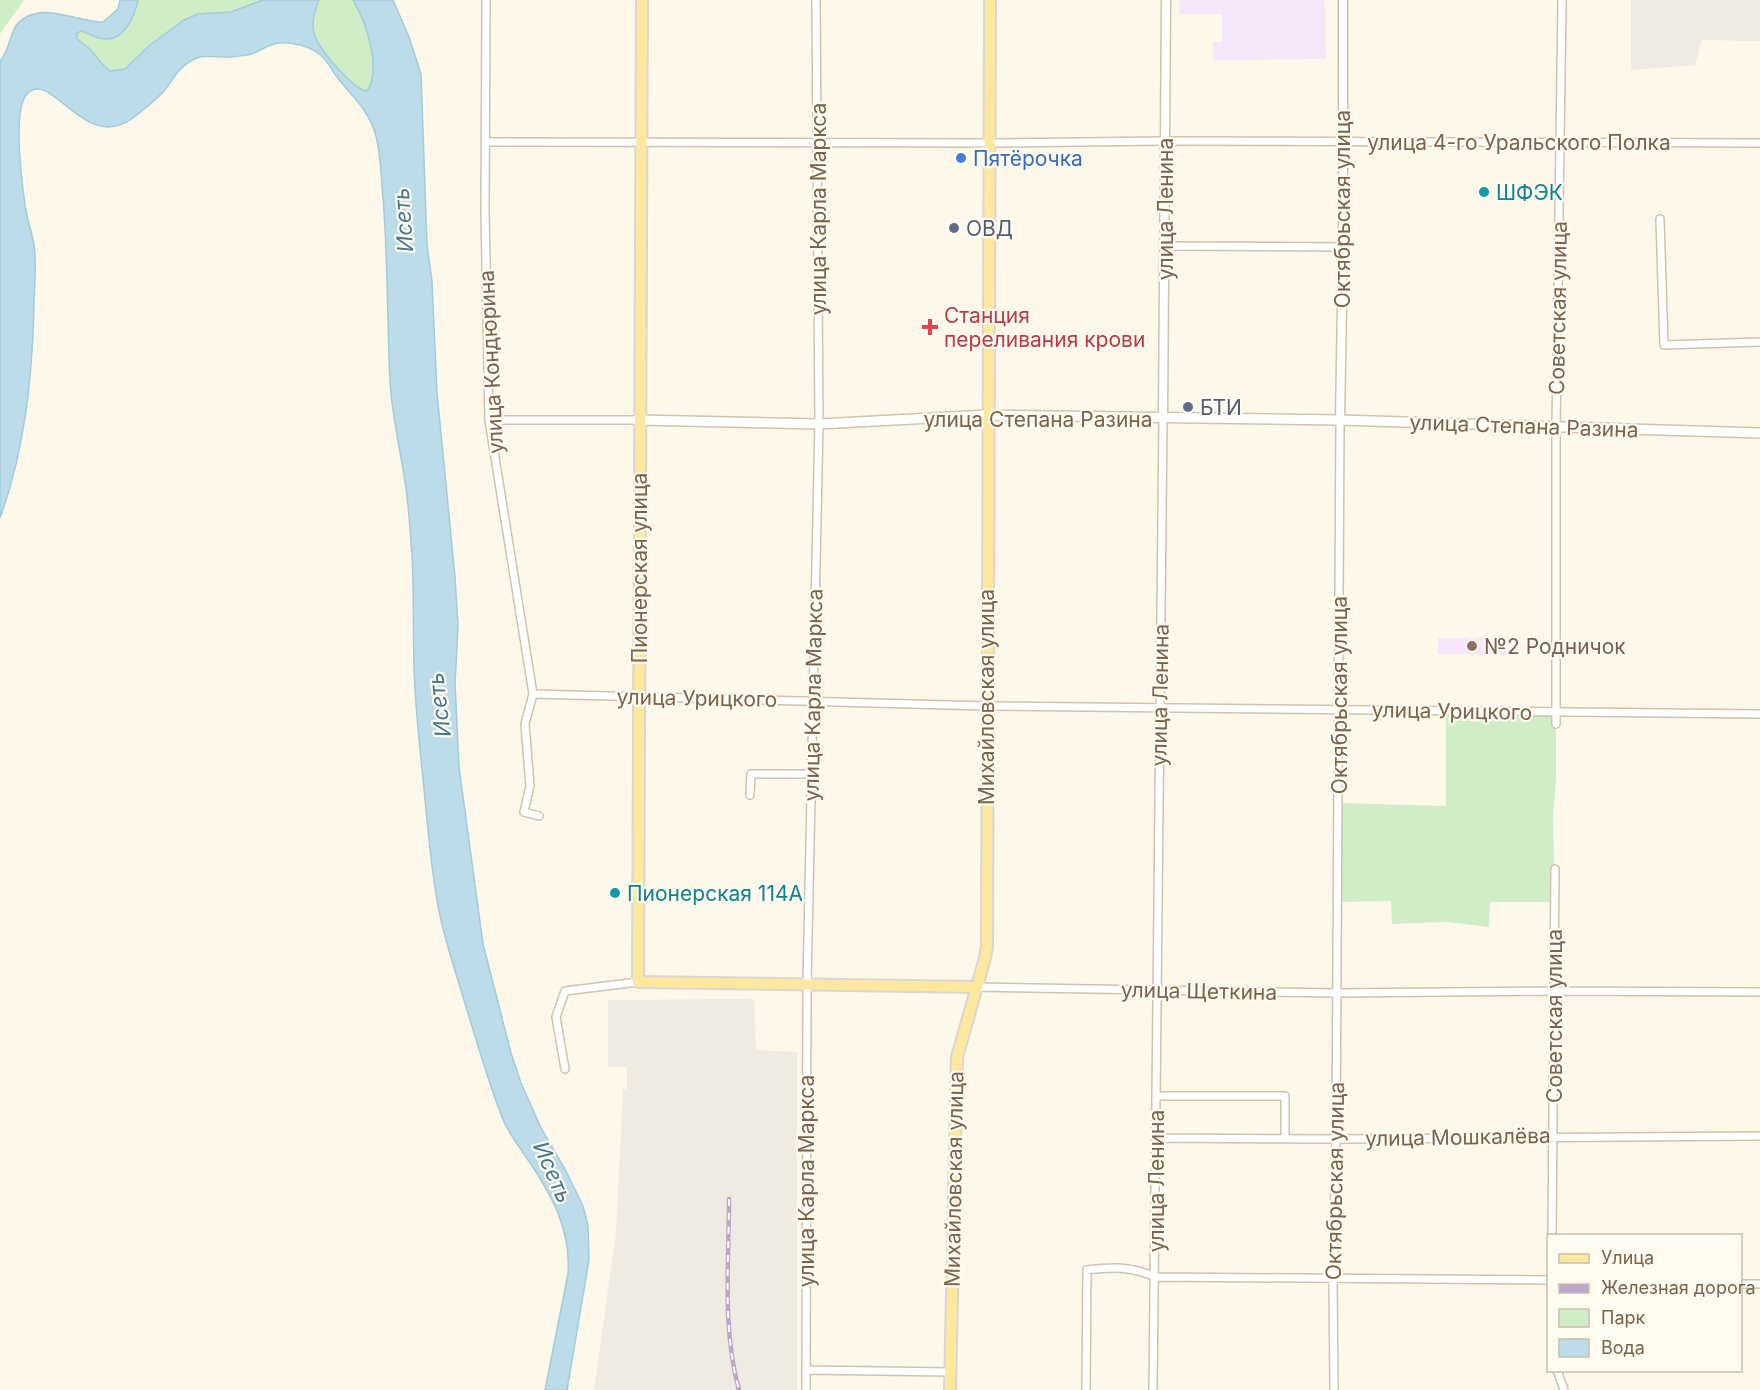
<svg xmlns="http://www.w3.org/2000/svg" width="1760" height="1390" viewBox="0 0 1760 1390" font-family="Inter,sans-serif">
  <rect width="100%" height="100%" fill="#fdf8ea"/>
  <!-- industrial -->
  <path fill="#efeae2" d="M1631 0H1760V41L1702 40 1695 65 1631 70Z
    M754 999 756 1050 797 1052V1390H594L616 1233 623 1089H627V1067H608V1000Z"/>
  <!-- education -->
  <path fill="#f6e6fa" d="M1179 0H1325L1326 59 1213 60V42H1222V14H1179Z
    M1438 638H1506V655L1438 654Z"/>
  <!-- green -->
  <path fill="#d1edc7" d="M0 0H24L0 34Z
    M138 0H263L231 12 198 14 184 20 150 45 125 69 110 71 103 65 90 49 77 39V33L81 31 108 39 136 9Z
    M319 0H353C366 21 382 68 367 91 352 89 317 48 314 33 311 21 315 10 319 0Z
    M1446 711 1556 713V779L1553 818 1555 902H1490L1489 927 1448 922 1392 924 1391 901 1338 902 1339 803 1446 806Z"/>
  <!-- water -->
  <path fill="#bcdce9" stroke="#a2cbdb" stroke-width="1.5" d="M120 0H138C135 14 126 38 108 39 99 40 90 34 81 31L77 33V39L90 49 103 65 110 71 125 69 150 45 184 20 198 14 231 12 263 0H319C315 10 311 21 314 33 317 47 352 89 367 91 382 69 366 21 353 0H393L409 37 421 74 427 245 432 281 437 393 455 577 458 626 455 683 459 767 483 944 511 1053 521 1083 541 1128 566 1171 583 1206 588 1226 589 1260 567 1390H545L568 1274C571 1230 552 1195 528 1160 519 1146 508 1133 502 1117 487 1079 476 1039 464 1000 455 970 445 941 439 911 431 871 428 829 424 789 420 748 415 707 414 666 413 629 414 591 412 554 410 530 409 506 405 482 400 448 392 416 390 381 387 320 388 258 383 197 381 177 381 156 376 136 368 108 353 98 337 77 331 69 327 59 318 53 309 46 291 42 279 43 268 44 261 51 251 54 249 55 232 57 231 57 217 58 203 53 191 61 178 68 173 80 164 91 155 101 143 110 133 118 85 154 51 68 27 94 12 110 22 183 25 205 27 219 32 232 34 245 37 265 34 286 34 306 32 378 25 450 0 518V61C10 50 9 34 18 23 42 0 75 22 103 22L118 9Z"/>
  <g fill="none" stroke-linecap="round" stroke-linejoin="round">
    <!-- minor casing -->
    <g stroke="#d1c2ae" stroke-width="10">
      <path id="minor" d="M486 0 485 211 489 420 533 694 525 724 530 786 524 812 539 816
        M487 142 989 143 1165 141 1760 143
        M1660 219 1664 345 1760 342
        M1165 246 1343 247
        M489 420H639
        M533 694 986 706 1760 714
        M1556 724V428L1562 0
        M750 795 751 774H812
        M977 987 1337 993 1555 991 1760 992
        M565 1069 556 1017 565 991 638 982
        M1156 1096H1285V1139
        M1156 1138 1336 1139 1760 1136
        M1552 1236 1555 869
        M1740 1284H1760
        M806 1370 950 1372
        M1557 1370 1564 1390
        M806 1390 807 984 819 424 816 0
        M1086 1390 1087 1270C1114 1267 1129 1266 1156 1277L1548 1280
        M1153 1390 1163 418
        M1334 1390 1333 1280 1336 1139 1340 420"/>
    </g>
    <!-- tertiary casing -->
    <g stroke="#d1c2ae" stroke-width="11">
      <path id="tertiary" d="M1163 418 1166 0
        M1340 420 1343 247V0"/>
    </g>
    <!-- secondary casing -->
    <g stroke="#d4c3ab" stroke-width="12">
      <path id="secondary" d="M639 420 819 424 987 415 1340 420 1760 433"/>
    </g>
    <!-- primary casing -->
    <g stroke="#dcd6d0" stroke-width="14">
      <path id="primary" d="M642 0 638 982 977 987
        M950 1390 957 1057 985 958 987 946 990 0"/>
    </g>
    <!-- minor -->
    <use href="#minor" stroke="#fff" stroke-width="7"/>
    <!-- tertiary -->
    <use href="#tertiary" stroke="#fff" stroke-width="8"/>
    <!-- secondary -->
    <use href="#secondary" stroke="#fff" stroke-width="9"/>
    <!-- primary -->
    <use href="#primary" stroke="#fee8a0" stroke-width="10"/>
    <!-- rail casing -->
    <g stroke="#bea6c9" stroke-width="4.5">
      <path id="rail" d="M729 1199C729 1262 722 1329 739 1390"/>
    </g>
    <!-- rail -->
    <use href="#rail" stroke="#fffbf1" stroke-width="2" stroke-dasharray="7" stroke-linecap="butt"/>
  </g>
  <!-- markers -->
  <circle fill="#3f7fe0" stroke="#fffbf1" stroke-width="2" cx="961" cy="158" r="6"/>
  <g fill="#0f9aa8" stroke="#fffbf1" stroke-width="2">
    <circle cx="1484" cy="192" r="6"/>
    <circle cx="615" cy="893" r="6"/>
  </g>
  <g fill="#5c6f8a" stroke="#fffbf1" stroke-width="2">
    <circle cx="954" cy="228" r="6"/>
    <circle cx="1188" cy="407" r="6"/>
  </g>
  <path fill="#e0444e" stroke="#fffbf1" stroke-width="2" d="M927 318h6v6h6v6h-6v6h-6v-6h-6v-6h6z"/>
  <circle fill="#8d6e63" stroke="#fffbf1" stroke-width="2" cx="1472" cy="646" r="6"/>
  <g text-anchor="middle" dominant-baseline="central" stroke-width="4.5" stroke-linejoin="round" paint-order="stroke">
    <!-- street labels -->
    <g font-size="21" fill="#7a624b" stroke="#fffbf1">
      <text x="1519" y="142">улица 4-го Уральского Полка</text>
      <text transform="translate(818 209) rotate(-90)">улица Карла Маркса</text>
      <text transform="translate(1165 209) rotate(-90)">улица Ленина</text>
      <text transform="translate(1342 209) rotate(-90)">Октябрьская улица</text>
      <text transform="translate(1558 308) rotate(-89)">Советская улица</text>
      <text transform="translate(491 362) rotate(-93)">улица Кондюрина</text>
      <text x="1038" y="419">улица Степана Разина</text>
      <text transform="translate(1524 426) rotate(2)">улица Степана Разина</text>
      <text transform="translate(639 568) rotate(-90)">Пионерская улица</text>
      <text transform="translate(813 695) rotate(-89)">улица Карла Маркса</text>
      <text transform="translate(1160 695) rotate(-89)">улица Ленина</text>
      <text transform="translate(1339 695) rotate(-90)">Октябрьская улица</text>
      <text transform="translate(986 697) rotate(-90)">Михайловская улица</text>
      <text transform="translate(697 698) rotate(1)">улица Урицкого</text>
      <text transform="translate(1452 711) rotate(1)">улица Урицкого</text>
      <text transform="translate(1199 991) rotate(1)">улица Щеткина</text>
      <text transform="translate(1554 1016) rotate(-90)">Советская улица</text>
      <text transform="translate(1458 1137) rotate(-1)">улица Мошкалёва</text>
      <text transform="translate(954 1179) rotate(-89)">Михайловская улица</text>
      <text transform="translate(806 1181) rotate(-90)">улица Карла Маркса</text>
      <text transform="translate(1156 1181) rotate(-90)">улица Ленина</text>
      <text transform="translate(1335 1181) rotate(-89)">Октябрьская улица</text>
    </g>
    <!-- shop labels -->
    <g font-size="21" fill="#366cbe" stroke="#fffbf1" text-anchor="start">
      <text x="973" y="158">Пятёрочка</text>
    </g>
    <!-- culture labels -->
    <g font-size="21" fill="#0d838f" stroke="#fffbf1" text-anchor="start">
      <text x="1496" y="192">ШФЭК</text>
      <text x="627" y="893">Пионерская 114А</text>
    </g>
    <!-- service labels -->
    <g font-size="21" fill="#4e5e75" stroke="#fffbf1" text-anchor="start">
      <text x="966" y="228">ОВД</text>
      <text x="1200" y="407">БТИ</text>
    </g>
    <!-- health labels -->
    <g font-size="21" fill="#be3a42" stroke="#fffbf1" text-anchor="start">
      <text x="944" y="315">Станция<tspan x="944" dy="24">переливания крови</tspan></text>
    </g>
    <!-- education labels -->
    <g font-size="21" fill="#785e54" stroke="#fffbf1" text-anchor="start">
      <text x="1484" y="646">№2 Родничок</text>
    </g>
    <!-- water labels -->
    <g font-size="22" font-style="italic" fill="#43788e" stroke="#fffbf1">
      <text transform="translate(403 220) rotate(-94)">Исеть</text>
      <text transform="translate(439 705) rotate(-97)">Исеть</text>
      <text transform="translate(553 1172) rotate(66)">Исеть</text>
    </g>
  </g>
  <!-- legend -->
  <rect x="1547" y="1234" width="195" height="138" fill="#fffbf1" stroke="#cabeaf" stroke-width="1.5"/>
  <rect x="1559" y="1254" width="30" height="9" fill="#fee8a0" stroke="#cabeaf" stroke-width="1.5"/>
  <text x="1601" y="1264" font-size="18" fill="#7a624b">Улица</text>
  <rect x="1559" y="1284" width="30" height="9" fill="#bea6c9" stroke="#cabeaf" stroke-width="1.5"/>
  <text x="1601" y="1294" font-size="18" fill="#7a624b">Железная дорога</text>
  <rect x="1559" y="1309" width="30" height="18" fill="#d1edc7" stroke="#cabeaf" stroke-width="1.5"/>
  <text x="1601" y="1324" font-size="18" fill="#7a624b">Парк</text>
  <rect x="1559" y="1339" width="30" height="18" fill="#bcdce9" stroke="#cabeaf" stroke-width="1.5"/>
  <text x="1601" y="1354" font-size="18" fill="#7a624b">Вода</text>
</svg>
